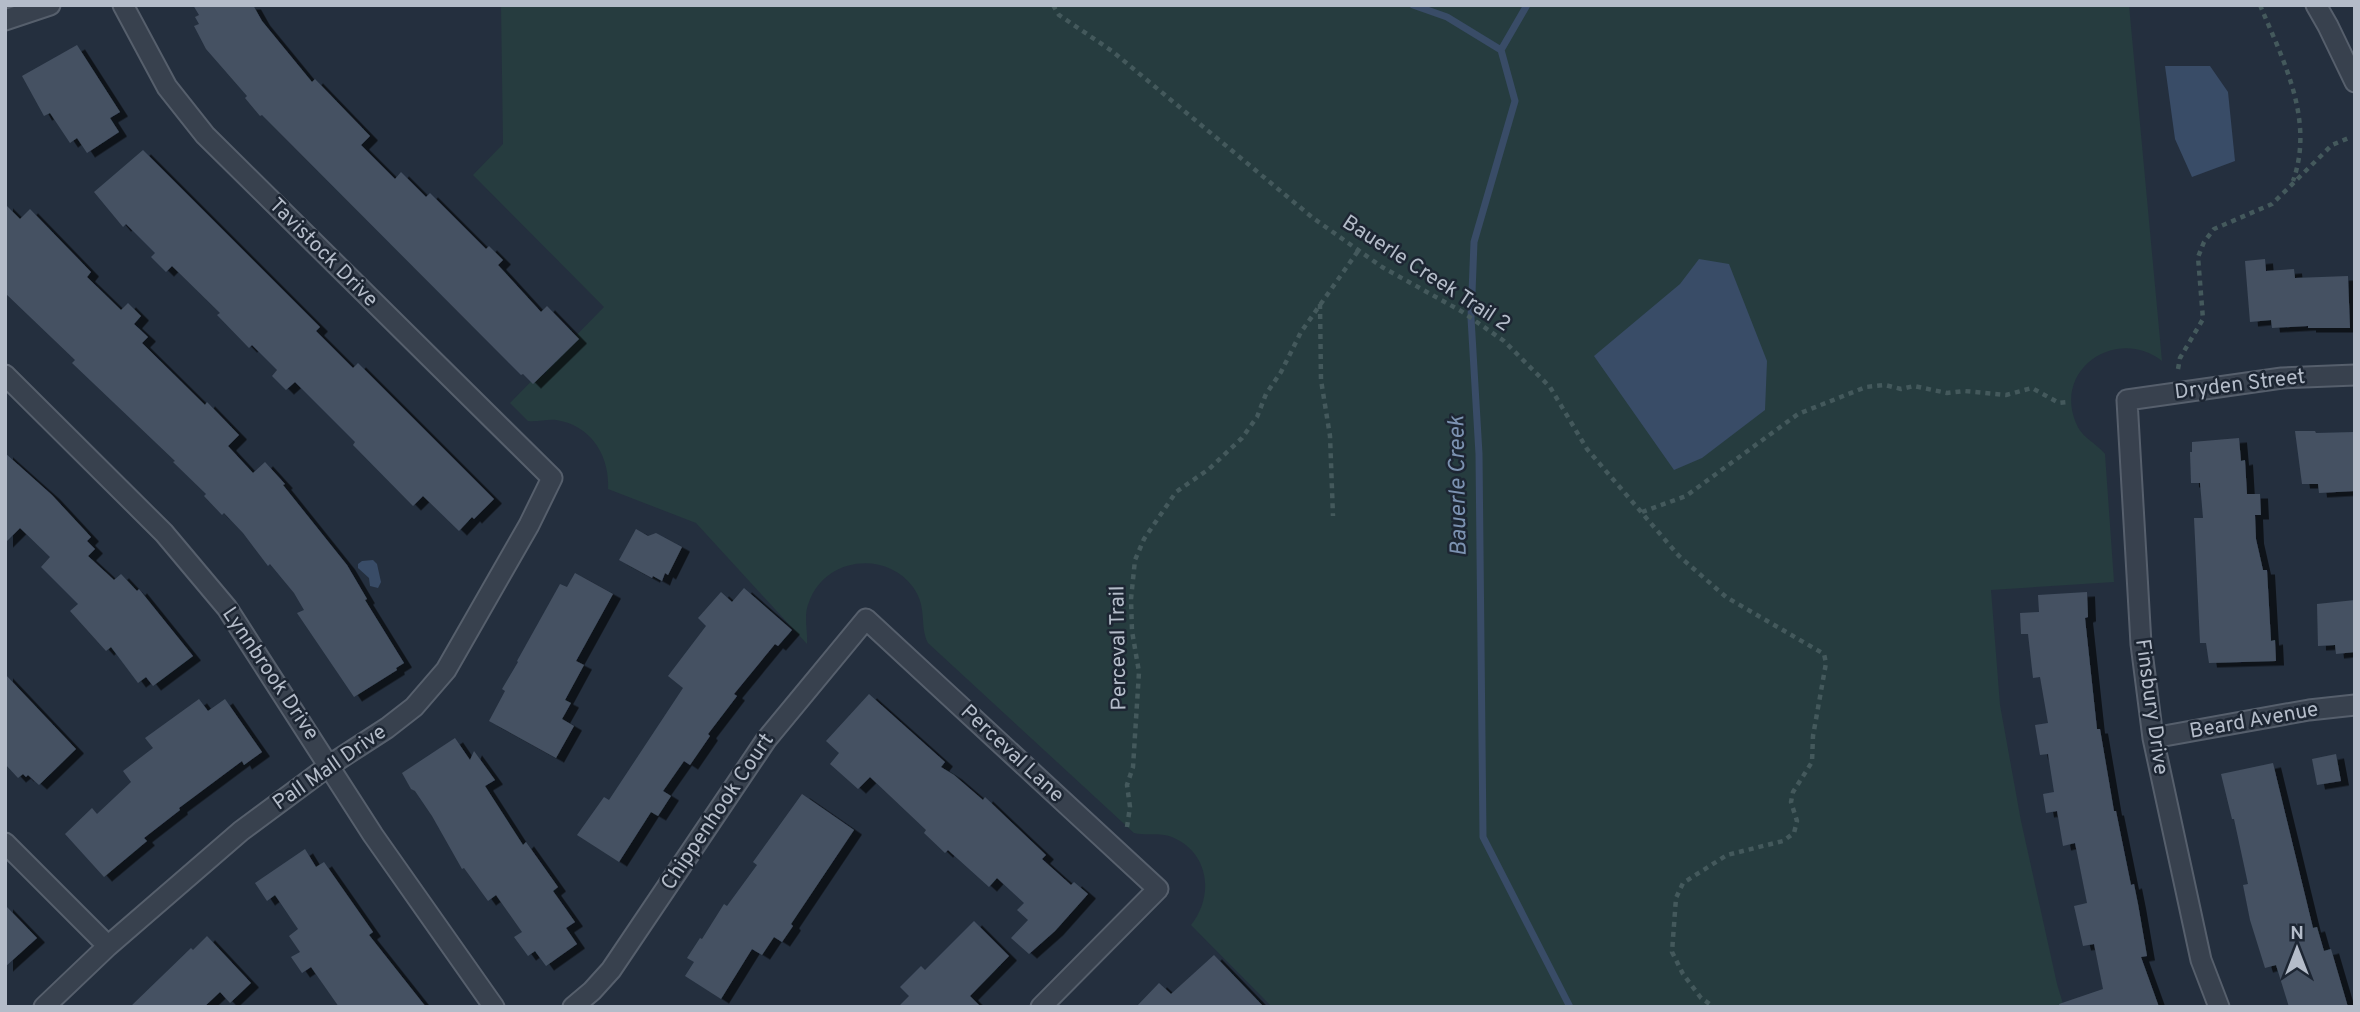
<svg xmlns="http://www.w3.org/2000/svg" width="2360" height="1012" viewBox="0 0 2360 1012" font-family="Overpass,sans-serif">
  <defs>
    <filter id="shadow"><feDropShadow dx="8" dy="4.5" stdDeviation="0" flood-color="#0009"/></filter>
  </defs>
  <rect width="100%" height="100%" fill="#242f3e"/>
  <!-- green -->
  <path fill="#263c3f" d="M501 5H2129L2162 361C2117 326 2053 369 2076 423 2082 438 2095 442 2105 454L2114 582 1991 590 2000 705 2021 821 2057 984 2064 1007H1272L1191 925C1214 896 1210 853 1172 837 1159 832 1147 836 1134 833L928 643C919 625 928 608 913 587 886 550 825 557 809 602 803 616 808 630 807 644L696 523 608 489C610 456 591 425 556 420 547 419 538 422 528 421L510 403 604 307 473 175 503 144Z"/>
  <!-- water -->
  <path fill="#394c67" d="M2165 66H2210L2228 92 2235 161 2192 177 2175 139Z
    M1699 259 1729 264 1767 361 1765 410 1702 458 1674 470 1594 356 1680 284Z
    M373 560 377 564 381 582 378 588 370 586 369 578 358 568V564L362 561Z"/>
  <g fill="none" stroke-linecap="round" stroke-linejoin="round">
    <!-- stream -->
    <path stroke="#394c67" stroke-width="7" d="M1413 5 1447 17 1501 50 1515 101 1474 242 1471 318 1479 454 1483 837 1570 1007
      M1501 50 1527 5"/>
  </g>
  <!-- building -->
  <path fill="#455162" filter="url(#shadow)" d="M193 5H253L262 21 312 82 315 79 370 136 361 145 395 179 401 172 426 197 430 193 486 249 489 246 503 260 498 265 541 312 547 306 579 339 533 384 523 374 521 375 262 115 260 116 245 98 247 96 206 49 194 26 199 24 195 17 199 15Z
    M77 45 120 112 110 118 119 132 87 153 77 138 70 143 50 113 44 116 22 76Z
    M143 150 320 327 316 331 353 368 358 363 494 499 474 519 472 517 459 531 423 496 413 506 353 445 355 442 295 382 286 390 272 376 277 370 252 345 249 348 217 315 220 313 172 266 166 272 151 257 155 253 126 224 123 227 94 192Z
    M5 204 20 219 30 209 91 272 87 277 121 310 128 303 141 316 134 324 148 337 142 343 205 405 207 402 239 435 228 446 253 473 265 462 285 484 283 485 347 565 367 599 365 600 404 663 396 668 397 670 354 697 297 613 304 610 294 593 270 564 268 566 243 533 224 513 222 515 204 496 206 494 173 462 175 461 72 363 75 360 5 293Z
    M2265 259 2266 271 2294 269 2295 278 2348 276 2350 328H2308V326L2272 328 2271 320 2250 322 2245 261Z
    M2295 431H2315L2316 433 2355 432V491L2319 493 2318 484H2302Z
    M2239 438 2241 461 2245 460 2247 494H2260L2261 515H2255L2256 539 2263 570H2267L2271 641 2275 640 2276 661 2209 663 2206 643H2200L2194 518H2203L2200 483H2191L2190 452H2192V442Z
    M5 453 52 495 91 537 87 541 95 549 88 556 114 580 121 574 137 591 139 589 193 656 153 686 146 677 138 683 111 647 106 651 70 611 78 604 41 567 50 557 20 528 5 543Z
    M636 529 648 536 656 533 682 547 668 575 665 573 662 581 653 576 652 578 619 560Z
    M575 573 613 594 576 661 584 665 565 700 571 703 562 719 574 726 556 758 489 721 505 691 502 689 518 662 517 661 560 584 567 587Z
    M744 588 792 630 778 646 775 644 734 694 737 696 708 734 710 736 690 765 684 761 663 791 671 796 658 816 651 812 619 862 577 835 604 797 609 800 683 688 668 676 706 626 698 618 721 592 732 602Z
    M2087 592 2088 617 2085 618 2097 729H2100L2114 811H2116L2131 885 2134 884 2138 904 2147 956 2141 957 2159 1007H2060L2059 1004 2103 989 2094 944 2083 946 2074 906 2087 903 2075 843 2063 846 2057 811 2046 813 2043 794 2054 792 2048 754 2040 755 2035 725 2048 723 2040 677 2033 678 2028 634H2021L2020 613 2039 612 2038 595Z
    M2355 600V652L2336 654 2335 645 2318 646 2317 604Z
    M5 674 76 749 39 785 28 775 26 777 23 774 18 778 5 764Z
    M869 694 945 762 941 767 954 775 983 800 985 797 1046 855 1042 859 1071 885 1074 882 1088 894 1055 931 1029 954 1011 938 1028 920 1017 910 1024 903 997 878 989 887 948 850 945 853 924 833 926 830 870 777 858 789 830 764 839 753 826 741Z
    M199 699 208 711 225 699 262 752 244 765 242 761 179 808 180 810 144 838 147 841 104 877 65 834 92 808 97 814 131 782 123 771 153 748 145 738Z
    M455 738 470 760 474 751 495 780 485 786 523 845 526 842 558 887 553 891 575 922 566 928 577 944 546 966 535 951 528 956 514 937 522 932 496 895 488 901 464 868 462 869 432 816 415 791 411 789 402 773Z
    M2336 754 2341 781 2317 785 2312 759Z
    M2273 763 2313 928 2317 927 2324 951 2331 949 2348 1007H2289L2276 965 2265 968 2250 920 2243 885 2248 884 2234 819H2232L2221 774Z
    M802 794 854 830 791 924 793 926 782 942 774 937 762 955 752 949 721 999 685 976 694 962 687 958 700 938 702 939 724 904 727 906 757 865 753 862Z
    M305 849 316 867 324 862 373 932 369 935 426 1007H339L311 967 302 973 291 957 300 952 289 936 298 929 275 895 267 901 255 883Z
    M5 905 37 938 5 967Z
    M974 921 1009 956 970 996 981 1007H898L909 996 900 987 921 966 925 970Z
    M207 936 251 983 230 1003 220 992 204 1007H130L191 948 193 950Z
    M1214 955 1264 1007H1136L1159 983 1171 994Z"/>
  <g fill="none" stroke-linecap="round" stroke-linejoin="round">
    <!-- street casing -->
    <g stroke="#565f6c" stroke-width="23">
      <path id="street" d="M2316 5 2328 26 2355 82
        M5 20 50 5
        M5 375 164 533 227 608 373 835 494 1007
        M2153 738 2309 710 2355 705
        M5 843 108 946
        M44 1007 108 946 241 831 330 765 387 728 414 707 446 670 529 525 552 478 205 135 167 87 123 5
        M573 1007 592 991 611 970 766 740 866 619 1158 889 1041 1007
        M2219 1007 2201 960 2153 738 2141 644 2127 400 2282 378 2355 375"/>
    </g>
    <!-- path -->
    <path stroke="#44595c" stroke-width="4.5" stroke-dasharray="5 5" stroke-linecap="butt" d="M1053 5 1059 15 1112 51 1313 218 1382 267 1461 311 1504 341 1550 387 1587 449 1679 556 1726 597 1824 654 1826 663 1813 736 1812 762 1793 792 1791 802 1797 821 1794 833 1783 841 1727 855 1683 883 1676 898 1672 952 1683 974 1701 998 1714 1007
      M2260 5C2283 60 2315 120 2293 181
      M1320 304 1321 380 1330 436 1333 516
      M2178 369 2180 358 2203 319 2198 257 2204 242 2214 229 2272 204 2332 145 2351 137
      M1642 512 1686 496 1798 414 1866 387 1885 385 1901 389 1914 386 1947 393 1964 391 2006 395 2032 388 2059 403 2069 402
      M1127 827 1130 807 1127 785 1133 767 1139 672 1132 631 1131 599 1135 560 1144 539 1176 492 1209 469 1242 438 1257 417 1266 394 1281 372 1301 332 1358 251"/>
    <!-- street -->
    <use href="#street" stroke="#38414e" stroke-width="19"/>
  </g>
  <g text-anchor="middle" dominant-baseline="central" stroke-width="5" stroke-linejoin="round" paint-order="stroke">
    <!-- street labels -->
    <g font-size="21" fill="#b4bcc9" stroke="#1d2633">
      <text transform="translate(323 253) rotate(45)">Tavistock Drive</text>
      <text transform="translate(1426 274) rotate(33)">Bauerle Creek Trail 2</text>
      <text transform="translate(2240 385) rotate(-7)">Dryden Street</text>
      <text transform="translate(1119 648) rotate(-91)">Perceval Trail</text>
      <text transform="translate(270 674) rotate(56)">Lynnbrook Drive</text>
      <text transform="translate(2151 707) rotate(82)">Finsbury Drive</text>
      <text transform="translate(2254 721) rotate(-10)">Beard Avenue</text>
      <text transform="translate(1012 754) rotate(43)">Perceval Lane</text>
      <text transform="translate(330 768) rotate(-35)">Pall Mall Drive</text>
      <text transform="translate(718 812) rotate(-56)">Chippenhook Court</text>
    </g>
    <!-- water labels -->
    <g font-size="23" font-style="italic" fill="#7c92b1" stroke="#1d2633">
      <text transform="translate(1459 486) rotate(-91)">Bauerle Creek</text>
    </g>
  </g>
  <!-- border -->
  <rect width="2360" height="1012" fill="none" stroke="#b4bcc9" stroke-width="14"/>
  <!-- north arrow -->
  <g transform="translate(2297 949)" stroke="#1d2633" stroke-width="5" paint-order="stroke">
  <path d="M0-5L12 26L0 18L-12 26Z" fill="#b4bcc9"/>
  <text y="-10" font-size="19" font-weight="bold" text-anchor="middle" fill="#b4bcc9">N</text>
  </g>
</svg>
